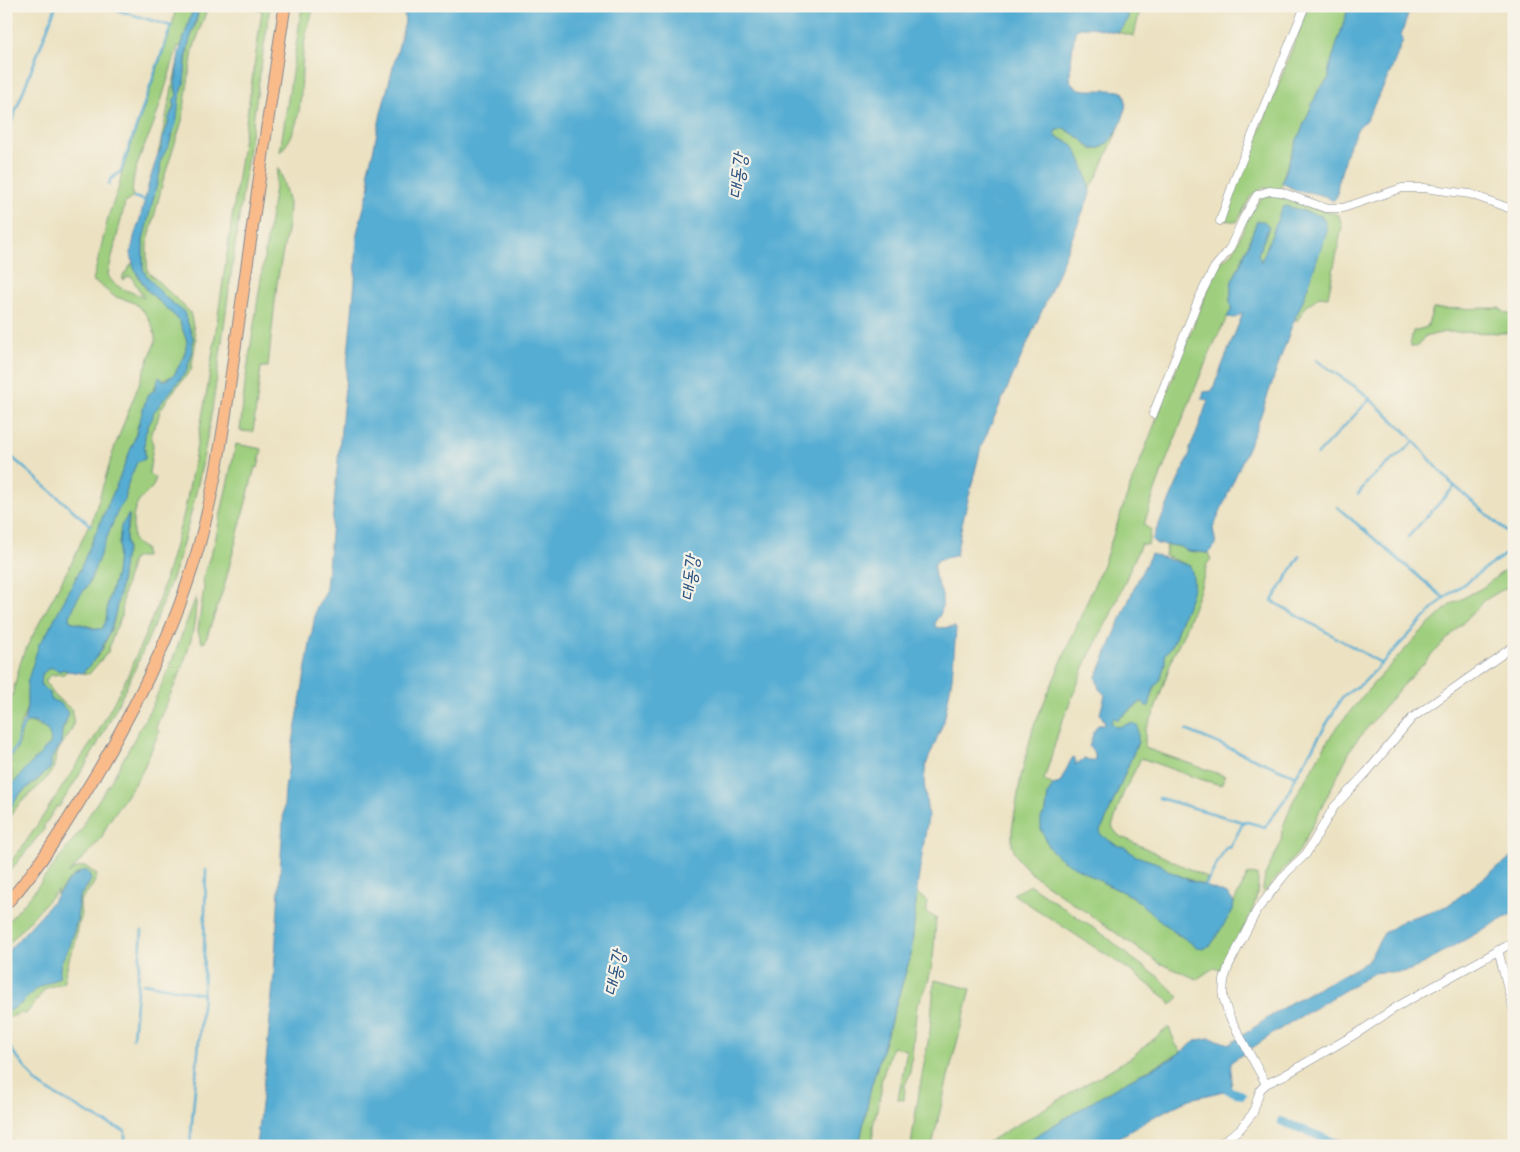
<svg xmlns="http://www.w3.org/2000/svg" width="1520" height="1152" viewBox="0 0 1520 1152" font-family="Pangolin,'Poor Story',sans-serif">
  <rect width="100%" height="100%" fill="#f7f3e8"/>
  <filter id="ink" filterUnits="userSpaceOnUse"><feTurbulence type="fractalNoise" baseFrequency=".02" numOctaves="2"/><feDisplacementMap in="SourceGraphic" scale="10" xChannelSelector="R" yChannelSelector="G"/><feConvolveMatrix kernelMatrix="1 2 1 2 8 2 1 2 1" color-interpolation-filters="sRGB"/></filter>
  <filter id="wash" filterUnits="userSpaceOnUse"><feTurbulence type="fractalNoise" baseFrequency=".0096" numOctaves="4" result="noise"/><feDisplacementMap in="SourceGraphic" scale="20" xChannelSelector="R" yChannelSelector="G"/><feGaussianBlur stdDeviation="1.12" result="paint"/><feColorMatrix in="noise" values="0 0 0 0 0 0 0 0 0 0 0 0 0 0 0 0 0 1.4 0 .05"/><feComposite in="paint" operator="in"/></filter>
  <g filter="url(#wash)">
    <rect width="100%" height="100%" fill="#ece2c2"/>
    <!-- green -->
    <path fill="#9fcf7e" stroke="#5d7f6e" d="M176 6H194L181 47 178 46C170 71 163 96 155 120 147 143 129 173 133 197L125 203 108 274C113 290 132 290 144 298L132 278 129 276 123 280V276L133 262 137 275 147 290 179 320 187 341 186 349 182 360 174 375 156 384 138 424 134 441 117 484 78 574 47 633 39 644 27 699V707L18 733 16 746 6 758V720L20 664 24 652 75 556 88 526 91 525 115 446 155 343C157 330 146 310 134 303 127 299 118 299 112 295 105 290 101 284 93 281L109 214 118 190 122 172 172 26Z
      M200 6H208L193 50 182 121 163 181 147 246V263L148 272 190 312 196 340 191 370 168 398 160 411 157 422 151 432 153 446 149 474 155 478C156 490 141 494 136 507 133 514 133 520 133 527 133 541 132 542 145 549V557H138L132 560 123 596 122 616 114 632 108 652 89 674 82 673 89 667 102 650 113 625 122 579 124 558 127 550 126 534 129 524V515L121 526 116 574 108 602 106 621 102 630 70 621 69 619 77 599 88 585 118 510 125 500 128 483 137 462 145 459C145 449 143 439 146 429 148 422 151 421 152 413L186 372 192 353 193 338 186 317 174 304 166 298 146 275 143 269V240L160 172 161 159 172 138 179 98 183 89 189 41 196 23Z
      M252 6H270C256 101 242 195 229 289 216 386 204 485 172 578 151 638 123 697 92 754 82 772 70 789 59 807L57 806 43 827 45 828 6 876V866L22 848 97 734 128 675 156 609 167 573 185 510 208 385 262 11Z
      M302 6H314C311 19 306 31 304 44 299 79 307 125 280 152Z
      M1119 6H1141L1134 36 1116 32 1120 30 1128 18 1125 11Z
      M1308 6H1349L1329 69V78L1318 91 1292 152 1283 177 1281 190 1263 188 1251 196 1237 222 1225 220C1226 200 1250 155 1258 135 1276 92 1292 50 1308 6Z
      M178 61 175 88 177 96 174 99C176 107 170 111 169 118 166 130 165 144 158 154Z
      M1120 125 1097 177 1090 189 1073 146 1069 142 1056 137 1055 131 1064 128 1081 139 1092 149C1106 151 1113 136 1120 125Z
      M278 167 282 177 289 203 288 225 277 283 268 367H261L253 432 240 431 245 384Z
      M1272 195 1339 215 1342 227 1328 297 1319 296 1305 308 1297 321 1295 318 1327 231 1260 263 1258 254 1269 227 1257 221 1242 260 1232 281 1230 301 1232 309C1213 342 1199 378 1185 414 1170 451 1155 487 1144 525L1151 530 1148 545 1141 544 1111 614 1088 658 1060 727 1044 780 1053 785 1048 794 1046 811 1088 873 1104 883 1133 897 1179 936 1233 910 1234 902 1248 874 1257 875C1264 902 1234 945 1221 970L1215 967 1197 979 1159 963 1033 875 1018 859 1012 846V830L1021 776 1033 728 1104 562 1130 487 1211 281 1219 264 1233 252 1251 212 1262 197Z
      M1499 308 1507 314H1514V333L1445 332 1424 337 1417 347 1410 346 1413 331 1427 327 1433 309Z
      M236 444 262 449 258 468 255 467 224 587 205 642 202 643 198 631 199 622 204 588 203 578 215 541Z
      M1167 545 1178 546 1188 551 1208 553 1211 559 1207 564 1200 590 1183 635 1174 653 1154 713 1145 731V748L1225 776 1221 785 1196 778 1141 758 1123 794 1112 827 1118 835 1208 878 1203 885 1169 871 1160 864 1136 856 1124 847 1116 845 1100 835V829L1104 824 1138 742 1129 723 1122 727H1115L1111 723 1113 718 1118 719 1143 701 1151 699C1155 681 1165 675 1165 654 1177 641 1174 638 1180 623 1187 603 1198 588 1190 566L1165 556Z
      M1514 563V583L1485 600 1401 687 1353 745 1300 850 1262 895 1265 875 1281 843 1282 830 1292 803 1333 732 1373 684 1421 632 1450 605 1482 588Z
      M196 597C197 645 174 685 156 727L159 732 142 772 108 823 101 839 68 874 76 868 85 866 97 875 93 885 80 901 81 918 77 928 75 945 70 955 63 983 46 988 26 1014 20 1013 6 1019V1013L22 1003 36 989 56 979 61 962 72 938 77 920 79 897 89 885 87 871C74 870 64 886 56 895L57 890 6 947V924L31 895 84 826 83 824 113 778 151 708 169 669Z
      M50 667 60 671 63 669 67 671 64 674 51 675 45 681 55 696 72 710C79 731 61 740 56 756 54 763 55 768 50 774 36 792 15 802 6 824 6 811 15 797 26 789 30 786 35 783 39 779 42 775 43 773 48 771L51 759 61 744 62 730 67 722 41 685C40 676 43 671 50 667Z
      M29 721 47 730 51 739 50 744 23 772 6 793C9 781 17 781 10 767L12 762 10 758C14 754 17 750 19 744 21 735 21 727 29 721Z
      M1030 885 1108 938 1133 959 1160 978 1179 997 1171 1005 1166 998 1131 971 1013 894Z
      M917 893 927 902V913L936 918C934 946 934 981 917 1005L910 1074 905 1085 904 1100 898 1099 907 1050 892 1047 881 1082V1092L873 1126V1146H859L871 1087 911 955Z
      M935 980 971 989 948 1077 932 1146H911C916 1107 923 1069 930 1031 932 1014 932 997 935 980Z
      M1169 1027 1176 1045 1182 1052 1129 1080 1019 1146H981L1130 1058Z"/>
    <!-- water -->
    <path fill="#56add3" stroke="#386e98" d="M194 6H200L187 50 184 84 179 98 177 120 169 145 161 159 160 172 143 240V269L146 275 166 298 184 312 193 338 192 353 186 372 153 413V417C151 422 148 424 147 429 143 439 145 449 145 459L137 462 128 483 125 500 118 510 88 585 77 599 69 619 70 621 95 629H102L106 621 108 602 116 574 121 526 129 514C129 521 127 527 126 533 125 538 127 544 127 549 126 553 124 556 124 560 119 601 114 644 82 673L67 671 63 669 60 671 50 667 42 674 41 685 50 694 51 699 61 704 69 714 62 730 61 744 51 759V768L20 794 6 815V793L23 772 50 744C54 731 36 718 24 723L27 707V683L39 644 47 633 78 574 117 484 134 441 147 396 155 389 159 377 164 381 174 375 177 370 185 354 187 341 179 320 147 290 134 268 131 253 134 237 140 219 149 183 158 154 161 149 162 140 168 125 169 118 174 107V99L177 95 175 84 179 53Z
      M380 6H1119L1128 14V18L1120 30 1116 32C1104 31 1086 22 1075 31 1074 41 1068 74 1071 82 1073 86 1076 88 1080 89 1094 92 1109 88 1123 92 1133 108 1112 152 1092 149L1081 139 1064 128 1055 131 1056 137C1061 139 1067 141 1071 144 1079 151 1090 183 1090 194L1048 297 981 447 962 524 956 555C950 559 939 556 935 564 931 572 940 587 942 595 942 601 943 609 940 615 937 619 935 620 935 625L937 628 955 627 956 629 952 678 944 721 926 765 924 781 928 817 918 881 911 955 871 1087 859 1146H256L266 1063 274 973 285 789 316 609C319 600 324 600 326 588L355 281 357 233 370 185 368 170 373 152 381 113 405 22 404 13 402 11Z
      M1349 6H1411L1401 35 1403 40 1390 73 1367 119 1358 128 1347 150 1338 184 1337 196 1333 201 1325 196 1309 192 1297 191 1282 183 1292 152 1318 91 1329 78V69Z
      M1286 206 1321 216 1325 222 1327 231 1303 300 1291 328 1256 429 1213 528 1216 545 1208 553 1188 551 1178 546 1157 544 1152 540 1190 454V447L1198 429 1208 400 1202 399 1204 392 1212 391 1243 313 1235 318 1227 317 1232 309 1230 301 1232 281 1242 261 1257 221H1264L1269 227 1258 254 1261 262 1282 208Z
      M1151 554 1190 566C1199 590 1187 601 1180 623 1174 638 1177 641 1165 654V663L1161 678 1154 688 1149 706H1146L1142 701 1118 719 1113 718 1111 723 1115 727C1124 727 1131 720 1138 726V742L1104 824 1100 830 1101 835 1116 845 1124 847 1136 856 1160 864 1169 871 1189 880 1227 894 1234 902 1233 910 1211 945 1204 948 1197 947 1169 928 1133 897 1104 883 1061 859 1050 849 1041 829V818L1046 811 1048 794 1053 785 1060 783 1070 762 1073 757 1076 761 1075 765 1085 758 1089 761H1095V754L1089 747 1094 731 1098 725H1103L1105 722 1100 714 1105 695 1099 689 1096 677C1115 637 1129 594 1151 554Z
      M1514 855V913C1490 925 1467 939 1443 952 1432 958 1422 966 1410 970 1397 975 1384 969 1372 974L1286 1025 1231 1062C1229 1072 1236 1081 1228 1090L1190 1099 1155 1116 1105 1146H1019L1129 1080 1173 1058 1197 1040 1210 1038 1230 1044 1290 1003 1367 962 1384 933 1404 920 1447 906Z
      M84 870 89 873 91 880 79 897 77 920 70 946 61 962 59 977 36 989 22 1003 6 1013V953L42 914 70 879Z"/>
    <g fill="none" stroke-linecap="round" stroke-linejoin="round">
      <!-- stream -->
      <path stroke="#56add3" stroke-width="2.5" d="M103 6 171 26 121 171 110 180 109 185
        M6 136 56 6
        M134 197 144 200
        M1316 360 1360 390 1406 432 1450 482 1514 538
        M6 452 90 525
        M1317 455 1370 399
        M1358 494 1370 479 1414 442
        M1337 507 1444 598
        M1408 537 1454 487
        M1300 556 1272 601 1381 663
        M1186 730 1296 776
        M6 761 17 745 18 737 24 723
        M1159 798 1243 822
        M1205 886 1226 847 1230 848 1244 821 1265 827 1287 796 1296 776 1343 696 1363 683 1444 598 1514 548
        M143 983 203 994
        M133 1038 142 931
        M6 1043 37 1083 52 1093 102 1121 125 1131V1146
        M190 1146 203 994 206 870"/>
      <!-- canal -->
      <path stroke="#56add3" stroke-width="8" d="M1228 1090 1242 1095
        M1281 1121 1344 1146"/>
    </g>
  </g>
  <g filter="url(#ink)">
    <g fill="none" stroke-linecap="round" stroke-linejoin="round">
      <!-- minor casing -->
      <g stroke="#848890" stroke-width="9">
        <path id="minor" d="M1220 221 1236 175 1305 6
          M1153 414 1199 298 1214 268 1229 250 1244 217 1257 195 1269 191 1281 192 1325 208H1343L1402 188H1424L1470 194 1514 210
          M1498 950 1514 1012
          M1266 1084 1229 1016 1223 997 1224 980 1229 965 1257 910 1287 872 1306 854 1334 807 1367 772 1412 718 1514 646
          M1217 1146 1240 1129 1253 1113 1260 1090 1266 1084 1285 1075 1359 1032 1398 1006 1514 942"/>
      </g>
      <!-- highway casing -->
      <g stroke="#848890" stroke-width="13">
        <path id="highway" d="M6 904C44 862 72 814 101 766 134 708 166 647 187 584 215 503 225 418 237 334 253 225 268 115 285 6"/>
      </g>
      <!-- minor -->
      <use href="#minor" stroke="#fff" stroke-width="8"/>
      <!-- highway -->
      <use href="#highway" stroke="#fabb8b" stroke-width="11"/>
    </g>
  </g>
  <g text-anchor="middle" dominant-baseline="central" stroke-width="4.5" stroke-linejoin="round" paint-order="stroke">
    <!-- water labels -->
    <g font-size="19" font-style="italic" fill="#2d5581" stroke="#f7f3e8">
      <text transform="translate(738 176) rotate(-83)">대동강</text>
      <text transform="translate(690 578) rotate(-83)">대동강</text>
      <text transform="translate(615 973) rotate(-78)">대동강</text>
    </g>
  </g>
  <!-- margin -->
  <rect width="1520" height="1152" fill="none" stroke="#f7f3e8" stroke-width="25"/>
</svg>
